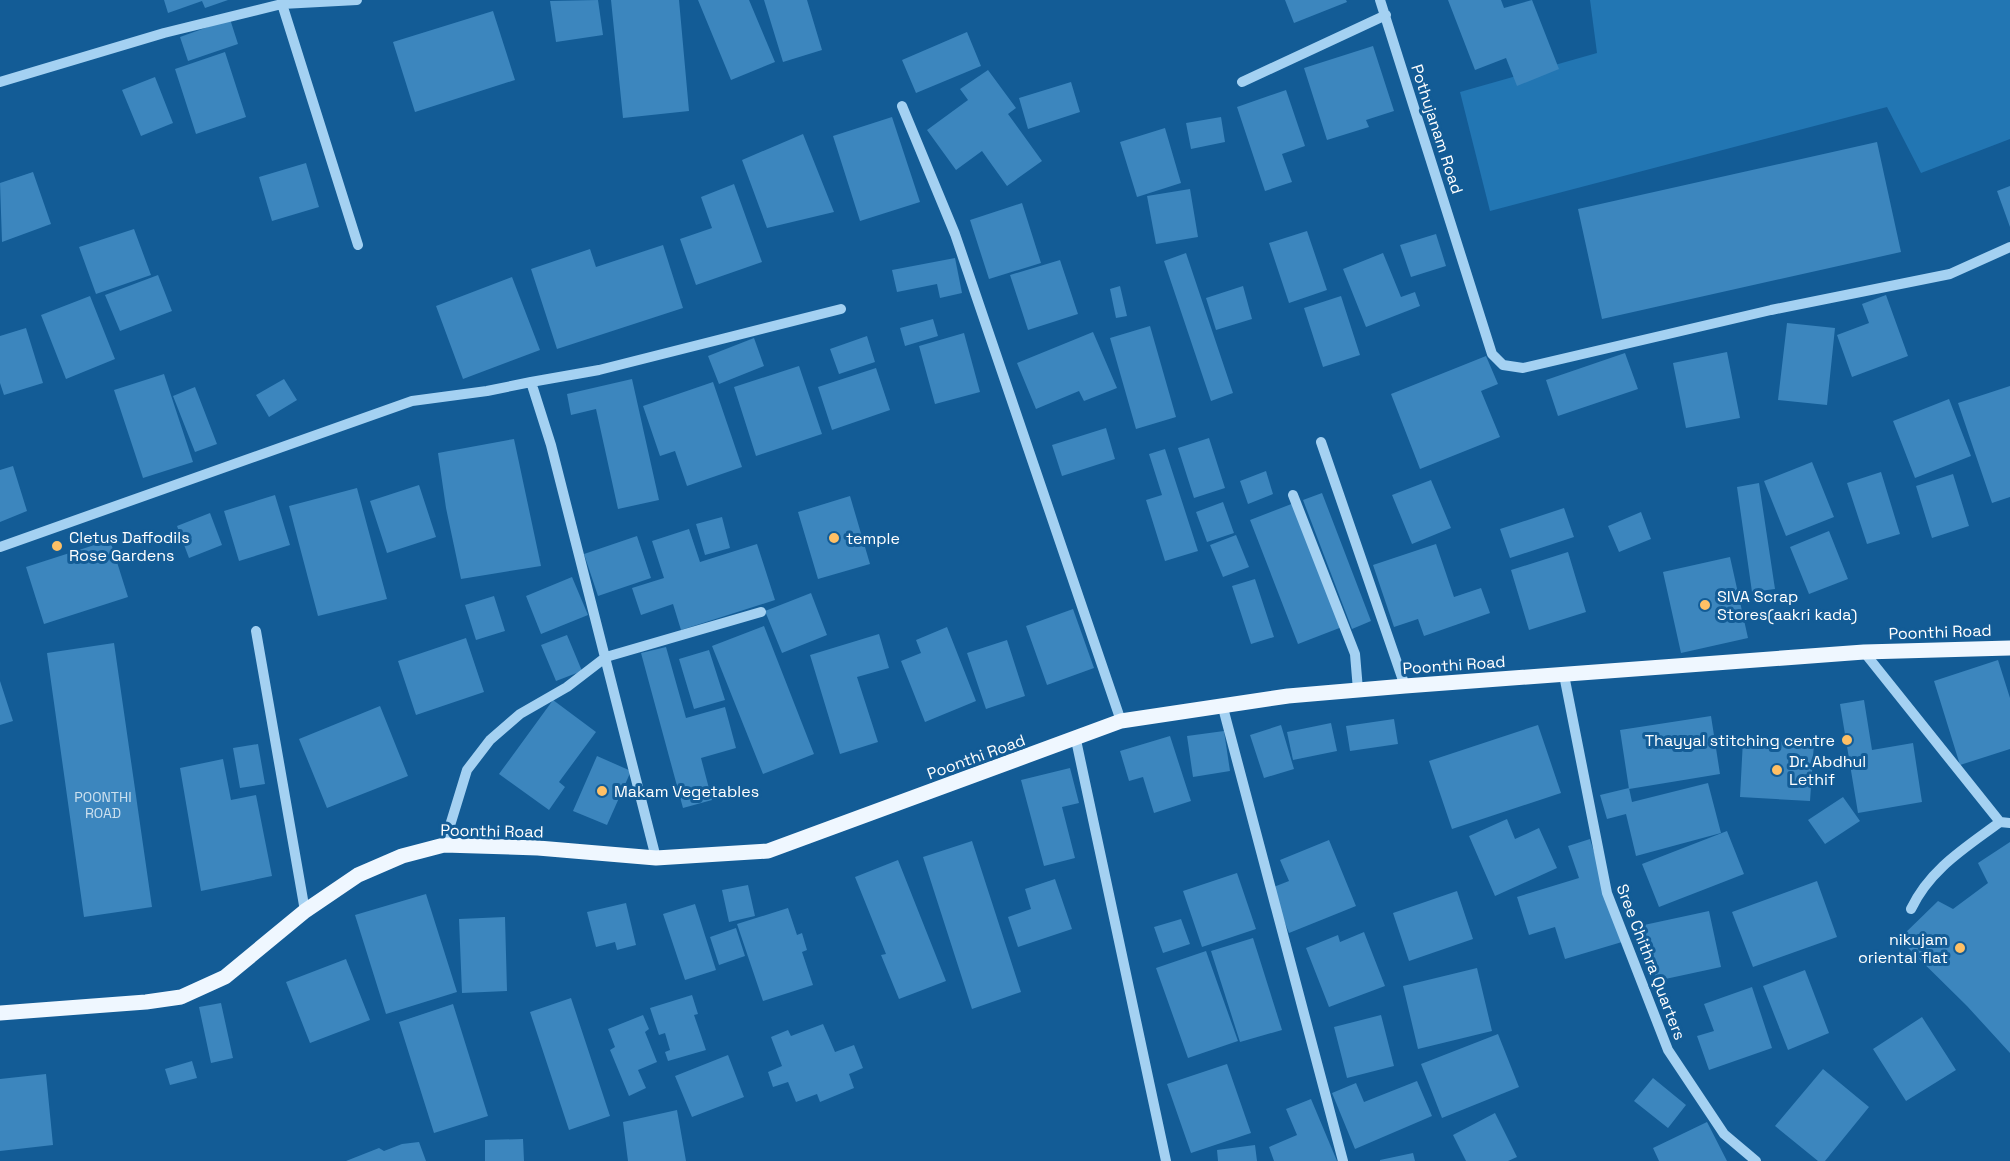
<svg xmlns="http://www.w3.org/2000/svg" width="2010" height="1161" viewBox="0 0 2010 1161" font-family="'Space Grotesk',sans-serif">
  <rect width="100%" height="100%" fill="#135c96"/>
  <!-- green -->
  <path fill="#2276b3" d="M1590 0H2010V139L1921 173 1887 107 1490 211 1460 92 1597 53Z"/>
  <!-- building -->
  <path fill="#3c86be" d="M164 0H228L205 8 202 1 168 13Z
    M598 0 603 35 556 42 550 1Z
    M611 0H679L689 111 623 118Z
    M698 0H749L775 62 731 80Z
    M764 0H807L822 50 783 62Z
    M1285 0H1346L1347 2 1294 23Z
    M1448 0H1501L1504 8 1532 0 1559 69 1517 86 1506 58 1475 70Z
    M493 11 515 80 415 112 393 42Z
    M230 19 238 44 188 61 180 37Z
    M967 32 981 66 916 93 902 60Z
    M1373 46 1394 111 1366 120 1369 127 1327 140 1304 68Z
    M225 52 246 117 196 134 175 69Z
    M988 70 1016 108 1008 114 1042 161 1007 186 982 151 956 170 927 130 968 100 960 89Z
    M155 77 173 123 141 136 122 90Z
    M1071 82 1080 112 1028 129 1019 98Z
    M1286 90 1305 146 1282 154 1292 182 1265 191 1237 107Z
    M892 117 920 202 860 221 833 136Z
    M1221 117 1225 142 1191 149 1186 123Z
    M1165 128 1181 183 1137 197 1120 142Z
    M803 134 834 212 767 228 742 160Z
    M1877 142 1901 252 1602 319 1578 209Z
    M306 163 319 207 272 221 259 177Z
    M33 172 51 224 2 242 0 183Z
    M734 184 762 262 696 285 680 239 712 228 701 197Z
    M2010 186V227L1997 191Z
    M1190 189 1198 237 1156 244 1147 196Z
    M1022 203 1041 263 989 279 970 220Z
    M134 229 151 275 96 294 79 247Z
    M1307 231 1327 290 1289 303 1269 243Z
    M1436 234 1446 266 1411 277 1400 245Z
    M663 245 683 308 557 349 531 269 590 249 596 267Z
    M1186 253 1233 393 1211 401 1164 261Z
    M1383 253 1401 297 1415 292 1420 306 1366 327 1343 269Z
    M955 258 962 293 940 298 937 284 897 292 892 270Z
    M1060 260 1078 314 1028 330 1010 275Z
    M158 275 172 311 120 331 105 295Z
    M512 277 540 350 463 379 436 306Z
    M1120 286 1127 316 1116 318 1110 289Z
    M1243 286 1252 319 1216 330 1206 298Z
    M1886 295 1908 356 1852 377 1837 335 1869 323 1862 304Z
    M90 296 115 359 66 379 41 315Z
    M1341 296 1360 355 1323 367 1304 308Z
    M933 319 938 336 905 346 900 328Z
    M1787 323 1835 328 1827 405 1778 400Z
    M1150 326 1176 417 1136 429 1110 338Z
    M26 328 43 383 4 395 0 383V336Z
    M1093 332 1117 388 1084 401 1079 391 1036 409 1017 363Z
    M964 333 980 392 935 404 919 346Z
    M867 336 875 362 839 374 830 349Z
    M754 338 764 366 719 384 708 356Z
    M1727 352 1740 418 1686 428 1673 363Z
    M1625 353 1638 389 1558 416 1546 380Z
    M1486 356 1498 384 1481 391 1500 437 1420 469 1391 394Z
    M799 366 822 434 756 456 734 387Z
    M876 368 890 410 832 430 818 387Z
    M164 374 193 462 143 478 114 390Z
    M284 379 297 400 269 417 256 395Z
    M632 379 659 500 618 509 596 409 571 415 567 394Z
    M713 382 742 467 687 486 675 451 660 456 643 406Z
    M2010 386V497L1992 503 1958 403Z
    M195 387 217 444 195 452 173 396Z
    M1949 399 1971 456 1915 478 1893 421Z
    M1106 428 1115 459 1062 476 1052 445Z
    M1209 438 1225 488 1194 498 1178 448Z
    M514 439 541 566 461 579 446 508 438 453Z
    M1165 449 1198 551 1165 561 1146 500 1162 495 1149 454Z
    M1812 462 1834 517 1786 536 1764 481Z
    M13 466 27 511 0 522V470Z
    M1266 471 1273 494 1248 504 1240 481Z
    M1881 472 1900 534 1867 544 1847 483Z
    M1953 474 1969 526 1932 538 1916 486Z
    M1431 480 1451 528 1412 544 1392 495Z
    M1759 483 1775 589 1752 592 1737 487Z
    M419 485 436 537 387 553 370 501Z
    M357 488 387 599 318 616 289 506Z
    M1322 493 1371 621 1352 629 1303 500Z
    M275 495 290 545 239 561 224 511Z
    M850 496 870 564 818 579 798 512Z
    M1223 502 1234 533 1207 542 1196 512Z
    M1294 503 1342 627 1298 644 1250 520Z
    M1564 508 1574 537 1510 558 1500 529Z
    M1641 512 1651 539 1619 552 1608 526Z
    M210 513 222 545 189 558 177 526Z
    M722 517 730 548 705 555 696 524Z
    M689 529 700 562 757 544 775 600 681 630 673 604 641 615 632 588 664 578 652 541Z
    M1829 531 1848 579 1809 594 1790 547Z
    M1236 535 1249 567 1223 577 1210 545Z
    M637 536 651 578 598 596 584 554Z
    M110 540 128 597 44 624 26 567Z
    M1436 544 1454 597 1481 588 1490 613 1424 636 1418 619 1394 627 1373 565Z
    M1568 552 1586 612 1529 630 1511 570Z
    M1730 557 1748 638 1681 653 1663 572Z
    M572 577 588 615 541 634 526 596Z
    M1255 579 1274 637 1251 644 1232 586Z
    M811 593 827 635 782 653 765 611Z
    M494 596 505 631 476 640 465 605Z
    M1073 609 1094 668 1047 685 1026 626Z
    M764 626 814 754 763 774 712 646Z
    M947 627 976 701 925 722 901 661 921 653 916 640Z
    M879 634 889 668 857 677 878 742 840 754 810 655Z
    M567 635 582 671 556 681 541 645Z
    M466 638 484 692 416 715 398 661Z
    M1007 640 1025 696 986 709 967 653Z
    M114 643 152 907 84 917 47 653Z
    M666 647 686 718 725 707 736 748 701 758 712 800 683 808 641 653Z
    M709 650 725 700 694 709 679 659Z
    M1998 660 2010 698V749L1960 765 1934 681Z
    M0 681 13 721 0 725Z
    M553 700 596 732 559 782 565 787 549 810 499 774Z
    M1864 700 1872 750 1913 743 1922 802 1858 813 1840 704Z
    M380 706 408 776 327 808 299 739Z
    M1711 716 1720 774 1629 789 1620 730Z
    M1394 719 1398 744 1350 751 1346 726Z
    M1331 723 1337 751 1293 760 1287 732Z
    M1281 725 1294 769 1264 778 1250 735Z
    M1538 725 1561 793 1452 829 1429 761Z
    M1224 731 1230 771 1193 777 1187 736Z
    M1170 736 1191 801 1154 813 1143 777 1129 781 1120 751Z
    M1743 740 1814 743 1810 801 1740 797Z
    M258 744 265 784 240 788 233 748Z
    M597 756 631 771 607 825 573 811Z
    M223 759 231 800 256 795 272 876 201 891 180 768Z
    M1070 768 1079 803 1062 807 1075 858 1044 866 1021 780Z
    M1708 783 1721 833 1636 856 1626 814 1607 819 1600 795 1629 788 1632 802Z
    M1843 797 1860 821 1825 844 1808 820Z
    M1507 819 1515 839 1539 828 1557 868 1495 896 1469 836Z
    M1727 831 1744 874 1659 907 1642 864Z
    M1590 839 1622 942 1565 959 1555 927 1529 935 1517 897 1579 878 1568 846Z
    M1329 840 1356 906 1289 933 1271 888 1289 881 1280 860Z
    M972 841 1021 992 972 1009 923 857Z
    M2010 842V1053L1967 1006 1899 939 1938 901 1953 909 1988 883 1978 863Z
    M898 860 946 981 899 999 881 955 886 954 855 877Z
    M1237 873 1256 929 1202 947 1183 891Z
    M1055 879 1072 929 1018 947 1008 917 1031 909 1025 889Z
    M1817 881 1837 937 1753 967 1732 912Z
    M748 885 755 916 729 922 722 890Z
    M1457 891 1473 939 1409 961 1393 913Z
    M426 894 457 992 386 1014 355 915Z
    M626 903 636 945 617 950 615 942 596 947 587 912Z
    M695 904 716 970 685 980 663 914Z
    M788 908 797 935 802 933 807 950 802 952 813 985 763 1001 737 924Z
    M1709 911 1721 967 1656 981 1644 925Z
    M505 917 507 991 462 993 459 919Z
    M1181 919 1190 944 1163 953 1154 927Z
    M736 928 745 956 719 965 710 937Z
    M1364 932 1385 986 1329 1007 1306 948 1338 935 1340 942Z
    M1253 938 1282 1030 1240 1042 1211 951Z
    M1206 951 1238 1041 1188 1058 1156 968Z
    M346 959 370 1020 310 1043 286 982Z
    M1477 968 1492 1031 1418 1049 1403 986Z
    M1805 970 1829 1033 1788 1050 1763 986Z
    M1752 987 1772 1048 1709 1070 1697 1036 1714 1031 1704 1004Z
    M692 995 698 1014 694 1015 706 1050 668 1061 665 1052 670 1050 665 1033 659 1035 650 1008Z
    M571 998 610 1116 569 1130 530 1012Z
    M221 1003 233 1058 211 1063 199 1007Z
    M453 1004 488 1116 434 1133 399 1022Z
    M643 1015 649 1029 645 1032 657 1062 638 1070 646 1088 629 1096 610 1050 615 1047 608 1029Z
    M1381 1015 1394 1066 1347 1078 1334 1027Z
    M1922 1017 1956 1070 1906 1101 1873 1049Z
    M823 1024 835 1052 854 1045 863 1068 849 1074 854 1088 820 1102 817 1094 796 1102 788 1082 773 1087 768 1072 782 1066 771 1037 788 1030 791 1036Z
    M1498 1034 1519 1087 1442 1118 1421 1064Z
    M728 1055 744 1097 692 1117 675 1076Z
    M192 1061 197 1078 170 1085 165 1069Z
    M1227 1064 1251 1133 1191 1153 1167 1084Z
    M1823 1069 1869 1107 1825 1161H1818L1775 1126Z
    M46 1074 53 1145 0 1151V1079Z
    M1653 1078 1686 1105 1668 1128 1634 1101Z
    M1417 1081 1432 1116 1355 1149 1332 1093 1356 1083 1364 1102Z
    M1311 1099 1337 1161H1274L1269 1147 1297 1135 1286 1109Z
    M677 1110 686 1161H628L623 1122Z
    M1495 1113 1517 1157 1508 1161H1466L1453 1135Z
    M1707 1122 1727 1161H1659L1653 1148Z
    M523 1139 524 1161H485V1140Z
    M419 1142 426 1161H346L379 1148 384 1151 402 1144Z
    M1255 1145 1257 1161H1218L1217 1150Z
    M1413 1153 1415 1161H1380V1160Z"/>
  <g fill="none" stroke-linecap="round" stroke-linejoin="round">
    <!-- minor -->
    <path stroke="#a4d1f2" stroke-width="10" d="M1380 0 1492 354 1503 365 1523 368 1771 310 1950 274 2010 247
      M282 4 358 245
      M0 82 164 33 282 4 357 0
      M1242 82 1386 15
      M902 106 955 234 1121 721
      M1321 442 1405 686
      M1293 495 1355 654 1358 690
      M0 547 412 401 487 391 531 382
      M256 631 305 911
      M1864 652 2000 822 2010 823
      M1564 675 1607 893 1668 1050 1724 1134 1756 1161
      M1222 704 1343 1161
      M1076 740 1166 1161
      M444 845 467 770 490 740 520 714 567 687 606 657 761 612
      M656 858 551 445 531 382 599 370 841 309
      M1911 909C1930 869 1965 848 2000 822"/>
    <!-- major -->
    <path stroke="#eff7ff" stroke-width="15" d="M0 1013 146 1002 181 997 225 977 305 911 358 875 402 856 444 845 538 848 656 858 768 851 1121 721 1288 696 1405 686 1864 652 2010 648"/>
  </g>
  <!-- markers -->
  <g fill="#ffc065" stroke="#135c96" stroke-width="2">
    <circle cx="834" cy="538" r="6"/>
    <circle cx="57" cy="546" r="6"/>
    <circle cx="1705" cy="605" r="6"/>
    <circle cx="1847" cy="740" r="6"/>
    <circle cx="1777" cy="770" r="6"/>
    <circle cx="602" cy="791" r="6"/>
    <circle cx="1960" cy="948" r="6"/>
  </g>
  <g text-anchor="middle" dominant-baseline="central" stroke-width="6" stroke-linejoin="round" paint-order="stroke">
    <!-- number labels -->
    <g font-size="14" fill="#cee1ef">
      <text x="103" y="797">POONTHI<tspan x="103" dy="16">ROAD</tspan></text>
    </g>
    <!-- street labels -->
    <g font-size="16" fill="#fff" stroke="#135c96">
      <text transform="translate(1437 129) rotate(72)">Pothujanam Road</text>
      <text transform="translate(1940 632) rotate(-2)">Poonthi Road</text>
      <text transform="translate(1454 665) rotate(-4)">Poonthi Road</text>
      <text transform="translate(976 757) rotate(-20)">Poonthi Road</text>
      <text transform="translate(492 831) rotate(1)">Poonthi Road</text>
      <text transform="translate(1651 962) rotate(69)">Sree Chithra Quarters</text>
    </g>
    <!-- poi labels -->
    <g font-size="16" fill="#fff" stroke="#135c96" text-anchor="start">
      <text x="69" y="537">Cletus Daffodils<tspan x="69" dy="18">Rose Gardens</tspan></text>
      <text x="846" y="538">temple</text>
      <text x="1717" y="596">SIVA Scrap<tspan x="1717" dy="18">Stores(aakri kada)</tspan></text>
      <text x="1835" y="740" text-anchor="end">Thayyal stitching centre</text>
      <text x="1789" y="761">Dr. Abdhul<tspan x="1789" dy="18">Lethif</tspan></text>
      <text x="614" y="791">Makam Vegetables</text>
      <text x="1948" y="939" text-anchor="end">nikujam<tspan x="1948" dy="18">oriental flat</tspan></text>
    </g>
  </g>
</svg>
